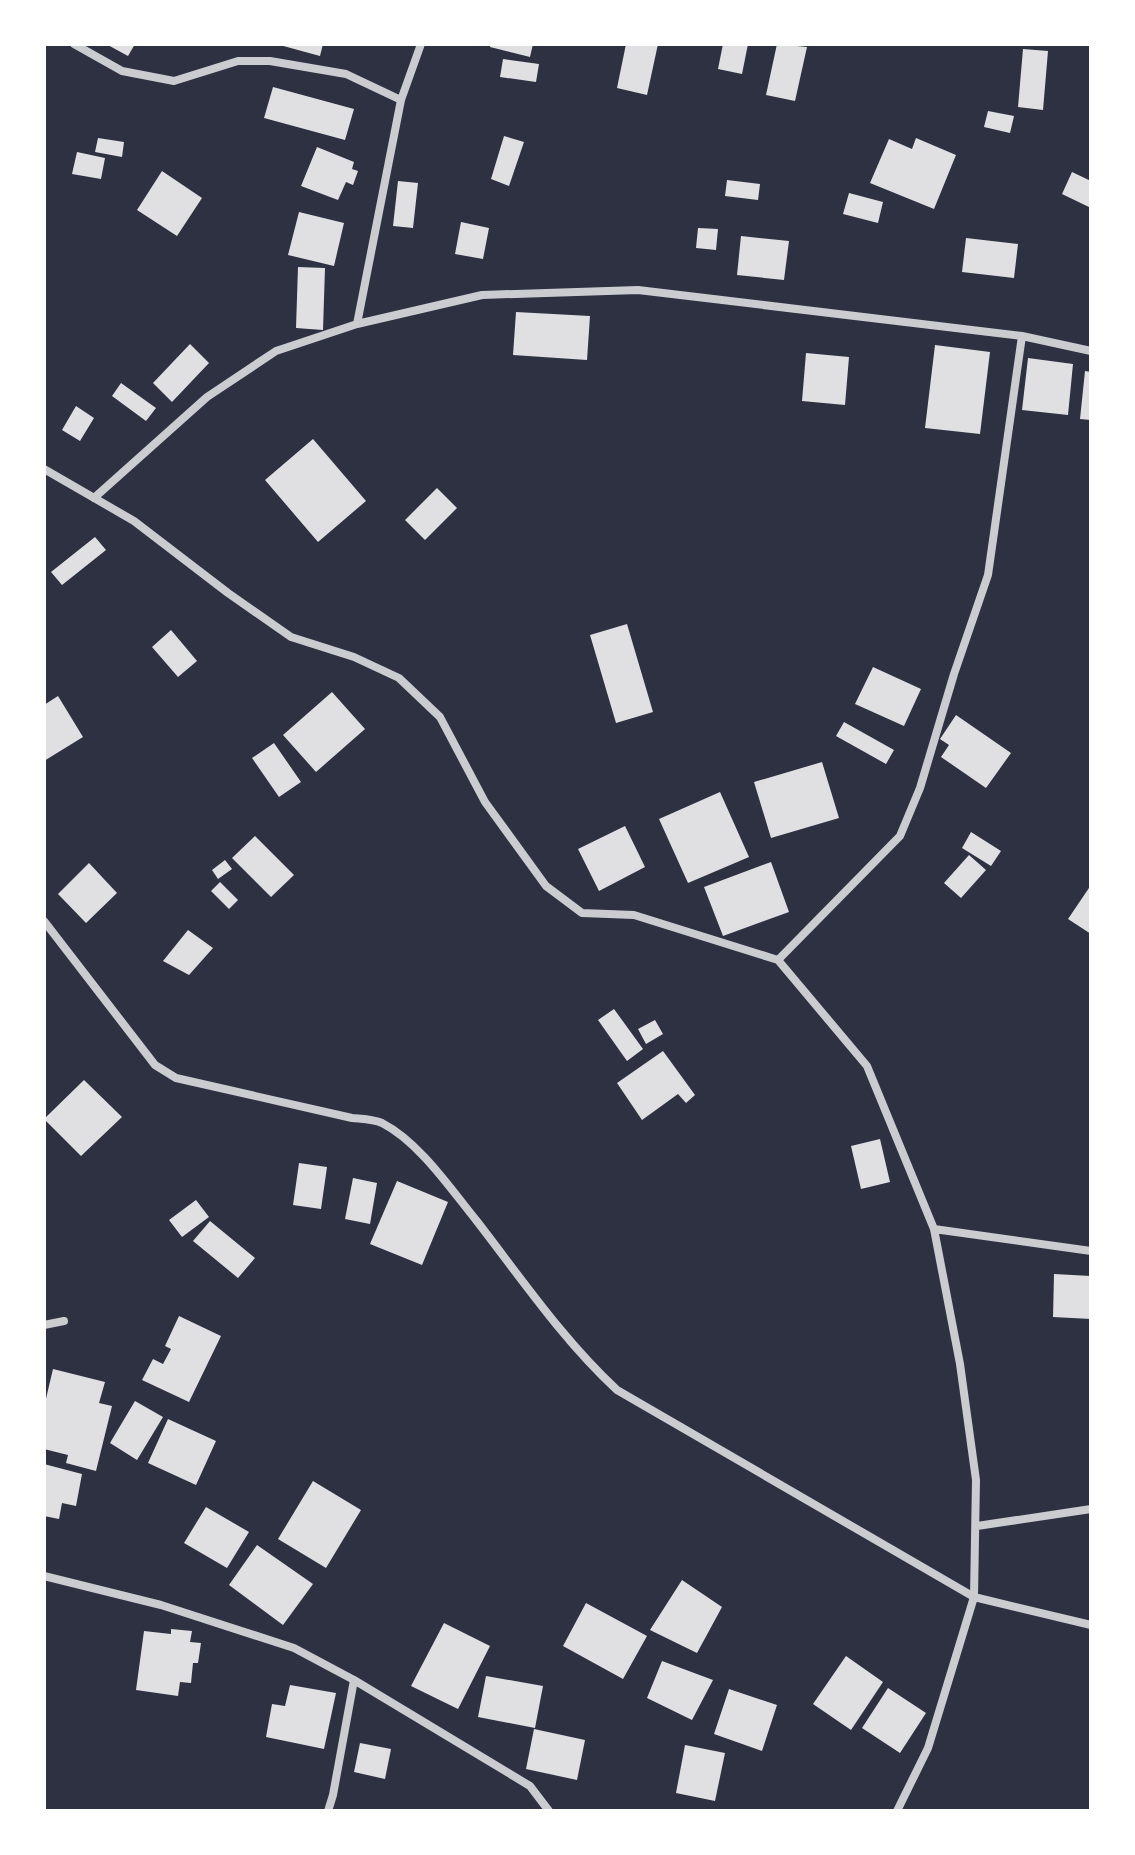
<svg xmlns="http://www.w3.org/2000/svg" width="1135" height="1855" viewBox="0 0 1135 1855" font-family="'Roboto Condensed',sans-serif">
  <rect width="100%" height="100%" fill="#2d3142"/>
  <!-- building -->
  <path fill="#e0e0e3" d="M106 44H135L128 56Z
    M276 44H323L320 56Z
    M490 44H533L530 57 490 47Z
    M626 44H658L647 95 617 88Z
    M723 44H748L742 74 718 69Z
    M777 44 807 47 795 101 766 95Z
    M1023 49 1048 51 1043 110 1018 107Z
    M503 59 539 64 536 82 500 77Z
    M273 87 354 109 345 140 264 118Z
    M988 111 1014 116 1010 133 984 127Z
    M504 136 524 142 509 186 491 179Z
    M98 138 124 142 122 157 95 152Z
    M916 138 956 155 934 209 870 183 889 139 912 149Z
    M317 147 354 162 352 169 358 171 353 185 346 182 338 200 301 186Z
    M77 152 105 158 101 179 72 174Z
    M162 171 202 198 177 236 137 210Z
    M1072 172 1091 181V208L1062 194Z
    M727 180 760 184 758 200 725 196Z
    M398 181 418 183 413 228 393 226Z
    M849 193 883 202 878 223 843 214Z
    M299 212 344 223 334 266 288 255Z
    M461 222 489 228 483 259 455 254Z
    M698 228 718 229 716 250 696 248Z
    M741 236 789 241 784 280 737 275Z
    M966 238 1018 244 1014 278 962 272Z
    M298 267 325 268 323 330 296 328Z
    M516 312 590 316 587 360 513 355Z
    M190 344 209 363 172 402 153 383Z
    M935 345 990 352 980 434 925 428Z
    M806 353 849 357 845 405 802 401Z
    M1028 358 1073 364 1068 415 1022 410Z
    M1085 371 1091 372V420L1080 419Z
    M121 383 156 408 146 421 112 396Z
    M76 406 94 418 80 441 62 430Z
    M313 439 366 501 318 542 265 480Z
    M437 488 457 508 425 540 405 520Z
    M95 537 106 550 62 585 51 572Z
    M627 624 653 712 616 723 590 635Z
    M171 630 197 661 178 677 152 647Z
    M873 667 921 689 904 726 855 704Z
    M332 692 365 729 316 772 283 735Z
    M58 696 83 737 44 761V705Z
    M956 715 1011 753 986 788 941 757 949 745 940 739Z
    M844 722 894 750 886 764 836 736Z
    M274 743 301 782 279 797 252 758Z
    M822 762 839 818 771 838 754 782Z
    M720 792 749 857 688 883 659 819Z
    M625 826 645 867 599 891 578 849Z
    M971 832 1001 851 991 866 962 848Z
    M255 836 294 875 271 897 232 858Z
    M969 855 986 870 961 898 944 883Z
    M225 860 232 869 218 879 212 870Z
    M771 862 789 912 723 936 704 887Z
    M89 863 117 893 86 923 58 894Z
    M220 882 238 900 229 909 211 891Z
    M1091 885V934L1068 919Z
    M188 930 213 948 189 975 163 961Z
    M614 1009 643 1049 627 1061 598 1020Z
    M655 1020 663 1034 646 1044 638 1029Z
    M663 1051 695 1095 686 1103 678 1094 642 1120 617 1083Z
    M84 1080 122 1117 81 1156 44 1119Z
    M880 1139 890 1182 861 1189 851 1146Z
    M299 1163 327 1167 321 1209 293 1205Z
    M353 1178 377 1183 370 1224 345 1219Z
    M397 1181 448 1202 422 1265 370 1244Z
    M196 1200 209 1217 182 1237 169 1220Z
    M210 1221 255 1258 238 1278 193 1241Z
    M1054 1274 1091 1276V1319L1053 1317Z
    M179 1316 221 1336 189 1402 142 1380 153 1359 163 1364 171 1349 165 1346Z
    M53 1369 105 1382 99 1403 112 1406 96 1471 66 1463 68 1455 44 1449V1407Z
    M135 1401 163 1417 137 1460 110 1443Z
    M168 1419 216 1441 196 1485 148 1463Z
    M44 1464 82 1474 76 1506 62 1503 59 1519 44 1516Z
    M313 1481 361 1510 326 1568 278 1539Z
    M206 1507 249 1532 227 1568 184 1543Z
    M257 1545 313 1584 283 1625 229 1585Z
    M682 1580 722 1607 697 1653 650 1630Z
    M586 1603 647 1636 623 1679 563 1646Z
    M444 1623 490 1646 458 1709 411 1686Z
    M171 1629 192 1631 190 1642 201 1643 198 1663H193L191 1683 180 1682 178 1696 136 1690 144 1631 171 1634Z
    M846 1656 883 1682 851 1730 813 1704Z
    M662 1661 713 1680 692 1720 647 1698Z
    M486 1676 543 1686 535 1728 478 1717Z
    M290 1685 336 1693 324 1749 266 1737 272 1704 285 1706Z
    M888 1688 926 1713 900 1753 862 1728Z
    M729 1689 777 1705 762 1751 714 1734Z
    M534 1729 585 1740 577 1780 526 1769Z
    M360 1743 391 1749 385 1779 354 1772Z
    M685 1745 725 1753 715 1801 676 1793Z"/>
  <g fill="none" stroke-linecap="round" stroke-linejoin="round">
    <!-- minor -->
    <path stroke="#caccd0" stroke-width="8" d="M74 44 122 71 174 81 238 61H270L346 74 401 100
      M357 324 401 100 421 44
      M44 469 134 521 228 593 291 637 354 657 399 678 440 717 485 802 546 886 582 913 634 915 778 960 867 1066 934 1229 960 1364 976 1480 974 1597 928 1748 897 1811
      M94 498 207 397 276 351 357 324 482 295 638 290 1022 336 1091 351
      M44 921 155 1065 176 1078 352 1118C361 1119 373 1119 382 1123 419 1142 450 1188 476 1220 521 1278 563 1340 617 1390L974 1597 1091 1625
      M778 960 900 836 920 788 954 674 988 575 1022 336
      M934 1229 1091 1251
      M44 1325 64 1321
      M977 1526 1091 1509
      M44 1576 161 1605 294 1648 354 1680 530 1786 549 1811
      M328 1811 333 1795 354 1680"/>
  </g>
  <!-- border -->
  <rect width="1135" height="1855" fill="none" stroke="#ffffff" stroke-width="92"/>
</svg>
